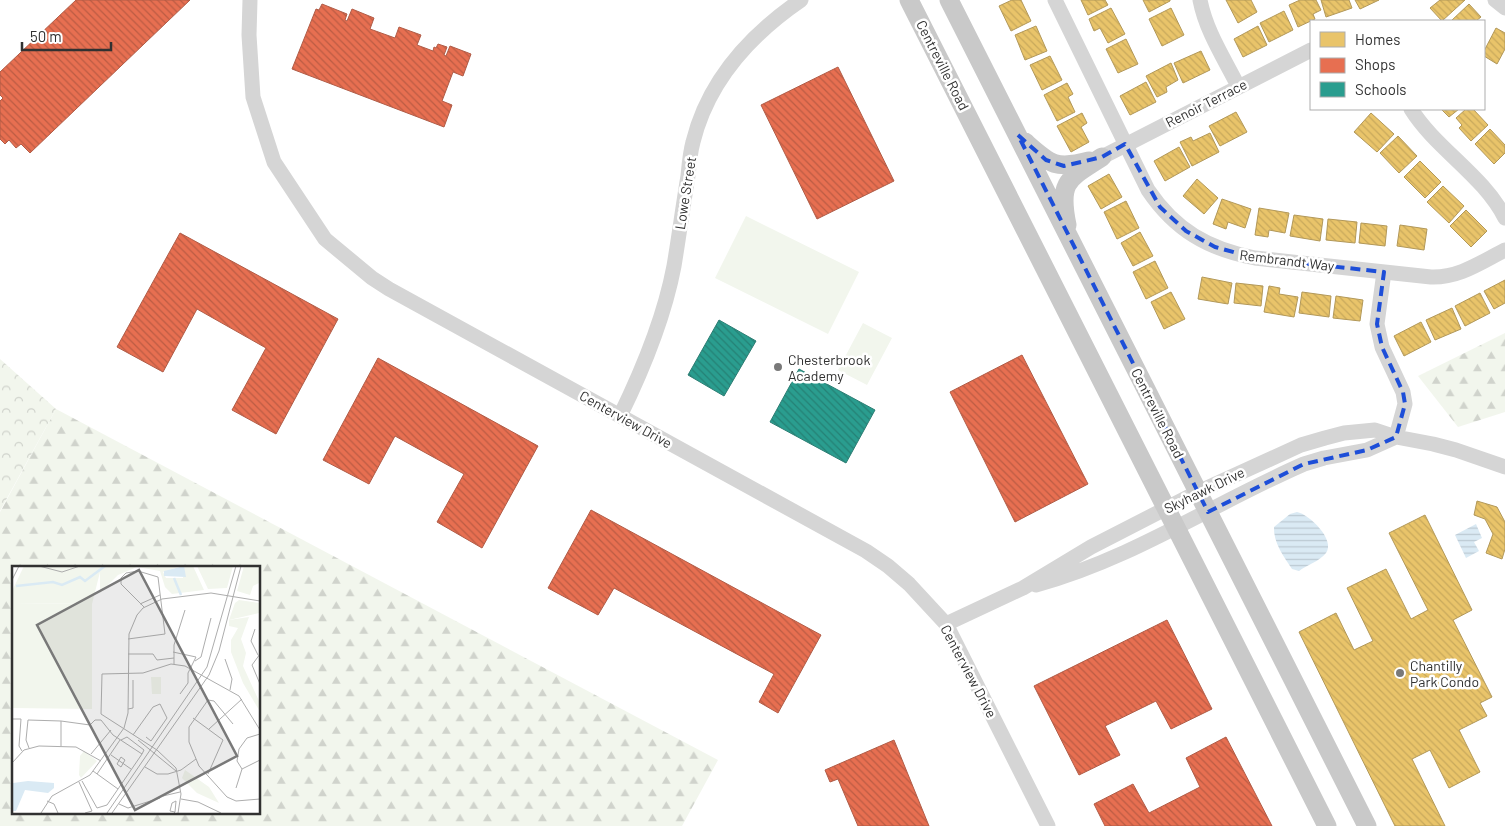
<svg xmlns="http://www.w3.org/2000/svg" width="1505" height="826" viewBox="0 0 1505 826" font-family="Barlow,sans-serif">
  <defs>
    <pattern id="forest-firs" width="22" height="20" patternUnits="userSpaceOnUse" patternTransform="scale(1.25)"><rect width="22" height="20" fill="#f2f6ed"/><path d="M5 1l3.5 6h-7zM16 11l3.5 6h-7z" fill="#d0d3cc"/></pattern>
    <pattern id="park-crowns" width="20" height="18" patternUnits="userSpaceOnUse" patternTransform="scale(1.25)"><rect width="20" height="18" fill="#f2f6ed"/><path d="M2 6a3 3 0 1 1 6 0M12 15a3 3 0 1 1 6 0" fill="none" stroke="#d0d3cc"/></pattern>
    <pattern id="water-rules" width="6" height="5" patternUnits="userSpaceOnUse" patternTransform="scale(1.25)"><rect width="6" height="5" fill="#daeaf4"/><path d="M0 2.5h6" fill="none" stroke="#bcc9d2"/></pattern>
    <pattern id="homes-back-hatch" width="6" height="6" patternUnits="userSpaceOnUse" patternTransform="scale(1.25)"><rect width="6" height="6" fill="#e9c46a"/><path d="M-1 5l2 2M0 0l6 6M5-1l2 2" fill="none" stroke="#c8a95c"/></pattern>
    <pattern id="shops-back-hatch" width="6" height="6" patternUnits="userSpaceOnUse" patternTransform="scale(1.25)"><rect width="6" height="6" fill="#e76f51"/><path d="M-1 5l2 2M0 0l6 6M5-1l2 2" fill="none" stroke="#bc5c44"/></pattern>
    <pattern id="schools-back-hatch" width="6" height="6" patternUnits="userSpaceOnUse" patternTransform="scale(1.25)"><rect width="6" height="6" fill="#2a9d8f"/><path d="M-1 5l2 2M0 0l6 6M5-1l2 2" fill="none" stroke="#258175"/></pattern>
  </defs>
  <rect width="100%" height="100%" fill="#fff"/>
  <!-- forest -->
  <path fill="url(#forest-firs)" fill-rule="evenodd" d="M1505 333V412L1458 427 1418 376Z
    M56 409 718 760 682 826H0V512ZM259 567V812H14V567Z"/>
  <!-- park -->
  <path fill="url(#park-crowns)" d="M0 359 56 409 0 511Z"/>
  <!-- garden -->
  <path fill="#f2f6ed" d="M746 216 859 272 828 334 715 278Z
    M863 323 892 338 867 385 838 370Z"/>
  <!-- water -->
  <path fill="url(#water-rules)" d="M1297 512C1309 514 1336 540 1326 553 1320 561 1307 565 1299 571L1292 569C1284 557 1273 542 1274 527L1290 514Z
    M1476 524 1482 538 1474 542 1479 551 1466 558 1455 535Z"/>
  <!-- homes -->
  <path fill="url(#homes-back-hatch)" stroke="#b29859" d="M1012 0H1021L1031 21 1011 31 999 6Z
    M1081 0H1105L1108 5 1088 15Z
    M1143 0H1170V1L1149 12Z
    M1226 0H1251L1257 12 1238 23Z
    M1300 0H1316L1321 10 1313 14 1315 19 1298 27 1289 5Z
    M1321 0H1349L1352 8 1326 17Z
    M1355 0H1379L1360 9Z
    M1440 0H1465L1442 21 1430 8Z
    M1469 4 1481 17 1476 21H1451Z
    M1111 8 1125 34 1108 43 1100 28 1094 31 1089 19Z
    M1171 8 1184 35 1162 46 1149 19Z
    M1284 11 1293 30 1269 42 1260 23Z
    M1036 26 1047 51 1025 60 1015 35Z
    M1258 26 1267 45 1243 57 1234 39Z
    M1496 28 1505 33V49L1497 64 1484 56V51Z
    M1126 39 1138 64 1118 73 1106 49Z
    M1201 51 1210 70 1183 83 1174 63Z
    M1050 56 1062 80 1042 90 1030 65Z
    M1171 63 1178 80 1166 87 1167 92 1157 97 1146 76Z
    M1146 82 1156 102 1130 115 1120 96Z
    M1067 83 1073 94 1068 97 1075 112 1057 121 1044 95Z
    M1441 109H1459L1449 117Z
    M1466 109H1473L1488 125 1471 141 1459 128 1462 125 1456 118Z
    M1236 112 1247 132 1220 146 1209 126Z
    M1082 113 1087 123 1081 127 1089 142 1071 152 1057 126Z
    M1371 113 1394 134 1377 152 1354 132Z
    M1490 129 1505 145V153L1494 164 1475 144Z
    M1210 133 1219 152 1192 166 1180 142 1191 137 1193 141Z
    M1398 136 1417 156 1399 173 1380 153Z
    M1179 147 1190 167 1165 181 1154 161Z
    M1420 161 1441 182 1425 198 1404 177Z
    M1109 174 1122 197 1101 209 1088 186Z
    M1197 179 1218 198 1204 214 1183 196Z
    M1443 186 1464 206 1449 223 1427 202Z
    M1222 199 1251 209 1245 228 1228 222 1226 229 1213 224Z
    M1126 201 1139 228 1117 239 1104 212Z
    M1259 208 1289 213 1285 233 1269 230 1268 237 1255 235Z
    M1466 210 1487 231 1471 247 1450 226Z
    M1294 215 1323 219 1320 241 1290 236Z
    M1328 219 1357 222 1355 243 1326 240Z
    M1361 223 1387 226 1385 246 1359 243Z
    M1400 225 1427 229 1424 250 1397 246Z
    M1140 232 1153 256 1133 266 1121 243Z
    M1155 261 1168 288 1146 299 1133 272Z
    M1202 277 1232 283 1228 304 1198 299Z
    M1505 280V303L1494 309 1484 291Z
    M1236 283 1263 286 1261 306 1234 303Z
    M1269 286 1280 288 1279 294 1298 297 1294 317 1264 312Z
    M1171 292 1185 319 1164 329 1151 302Z
    M1302 292 1331 296 1329 317 1299 313Z
    M1480 293 1490 313 1465 326 1455 306Z
    M1336 296 1363 300 1360 321 1333 318Z
    M1452 308 1461 329 1435 340 1426 320Z
    M1421 322 1431 342 1404 356 1394 336Z
    M1477 501 1497 507 1505 522V549L1502 559 1486 553 1493 534 1485 519 1474 515Z
    M1425 515 1472 610 1453 620 1492 697 1480 703 1487 716 1459 730 1480 772 1449 788 1430 750 1412 759 1445 826H1395L1299 632 1336 613 1354 650 1373 641 1347 588 1386 569 1411 619 1428 610 1389 533Z"/>
  <!-- shops -->
  <path fill="url(#shops-back-hatch)" stroke="#b05c47" d="M76 0H190L30 153 21 144 16 148 9 140 5 144 0 139V101L3 98 0 95V72Z
    M322 4 347 14 345 20 347 21 352 9 374 18 370 29 395 38 399 27 421 35 417 45 433 51 434 47 436 48 438 44 447 47 444 55 446 56 450 46 471 54 463 76 453 72 442 101 452 105 444 127 292 69 316 9 319 10Z
    M838 67 894 181 817 219 761 105Z
    M180 233 338 319 276 434 232 410 266 348 197 309 163 372 117 347Z
    M1022 355 1088 484 1015 522 950 392Z
    M378 358 538 446 482 548 437 522 464 474 395 436 369 484 323 460Z
    M591 510 821 635 778 713 759 702 774 674 614 588 598 615 548 588Z
    M1167 620 1212 709 1171 729 1156 701 1105 726 1120 755 1079 775 1034 686Z
    M1226 737 1272 826H1105L1094 804 1133 784 1149 813 1200 787 1186 758Z
    M894 740 929 826H858L838 779 830 782 825 770Z"/>
  <!-- schools -->
  <path fill="url(#schools-back-hatch)" stroke="#2c7d73" d="M719 320 756 341 724 396 688 375Z
    M799 369 875 410 846 463 770 422Z"/>
  <g fill="none" stroke-linecap="round" stroke-linejoin="round">
    <!-- minor -->
    <path stroke="#d5d5d5" stroke-width="15" d="M250 0 249 35 253 97 274 162 325 239 372 278 389 289 866 551 888 566 909 584 946 624 1048 826
      M1055 0 1148 190C1175 230 1208 249 1255 258L1431 277C1459 278 1481 262 1505 250
      M1200 0C1206 31 1224 58 1238 86
      M1495 0 1505 8
      M1411 109C1436 149 1483 175 1505 218
      M1102 157 1311 50
      M1384 272 1377 324 1382 347 1403 392 1405 404 1396 437
      M620 416C643 369 664 319 674 266 679 236 683 206 688 176 689 165 690 153 693 142 708 81 750 35 801 0
      M1036 585C1132 559 1214 503 1304 464L1324 458 1367 450 1396 437
      M946 624 1023 588 1091 547 1198 492 1301 445 1325 438 1344 433 1375 430 1396 437 1433 444 1456 450 1505 467"/>
    <!-- major -->
    <path stroke="#c9c9c9" stroke-width="19" d="M909 0 1327 826
      M949 0 1367 826
      M1025 142C1050 164 1055 170 1089 161
      M1067 225C1058 181 1068 179 1102 157"/>
  </g>
  <!-- marked area -->
  <path fill="none" stroke="#1d4ed8" stroke-width="4" stroke-dasharray="10 6" stroke-linejoin="round" d="M1018 135 1046 160 1064 166 1102 157 1125 144 1160 207 1186 231 1215 247 1255 258 1384 272 1377 324 1382 347 1403 392 1405 404 1396 437 1367 450 1304 464 1208 512Z"/>
  <!-- markers -->
  <g fill="#797979" stroke="#fff" stroke-width="2">
    <circle cx="778" cy="367" r="5"/>
    <circle cx="1400" cy="673" r="5"/>
  </g>
  <g text-anchor="middle" dominant-baseline="central" stroke-width="5" stroke-linejoin="round" paint-order="stroke">
    <!-- street labels -->
    <g font-size="14" fill="#313131" stroke="#fff">
      <text transform="translate(943 65) rotate(63)">Centreville Road</text>
      <text transform="translate(1206 103) rotate(-27)">Renoir Terrace</text>
      <text transform="translate(685 193) rotate(-81)">Lowe Street</text>
      <text transform="translate(1287 260) rotate(7)">Rembrandt Way</text>
      <text transform="translate(1158 413) rotate(63)">Centreville Road</text>
      <text transform="translate(626 419) rotate(29)">Centerview Drive</text>
      <text transform="translate(1204 490) rotate(-26)">Skyhawk Drive</text>
      <text transform="translate(969 671) rotate(62)">Centerview Drive</text>
    </g>
    <!-- poi labels -->
    <g font-size="14" fill="#313131" stroke="#fff" text-anchor="start">
      <text x="788" y="359">Chesterbrook<tspan x="788" dy="16">Academy</tspan></text>
      <text x="1410" y="665">Chantilly<tspan x="1410" dy="16">Park Condo</tspan></text>
    </g>
  </g>
  <!-- overview -->
  <g transform="translate(12 566)">
    <rect width="248" height="248" fill="#fff"/>
    <path d="M227 34 247 37V47L217 54 223 37ZM72 185 85 195 69 212 67 209 68 190Z" fill="#f2f6ed"/>
    <path d="M88 0H169L151 6 154 12H171L172 0H181L192 24 160 28 153 21 148 5 125 1 106 9 88 27ZM185 0H221L215 22 196 23ZM232 0H247V17L241 20 238 29 225 25ZM0 37 80 38V143L0 142ZM237 51 229 73 234 87 231 100 247 135V144L231 117 219 86V74L226 62 217 60V54ZM173 204 197 221 207 237 185 227 170 212Z" fill="#f2f6ed"/>
    <path d="M12 0H96L88 6 80 38 0 37V25Z" fill="#f2f6ed"/>
    <path d="M139 111H149V128H140Z" fill="#f2f6ed"/>
    <path d="M172 0 174 11 152 10V5ZM16 215 42 217V222L36 227 13 224 4 245H1V217Z" fill="#daeaf4"/>
    <path fill="none" stroke="#daeaf4" stroke-width="2.5" d="M162 12 169 29M4 20 41 16 50 19 68 11 73 15 93 0"/>
    <path fill="none" stroke="#adadad" stroke-width="1" d="M27 0 50 6 68 0M0 14 7 0M128 38 148 29M243 63 239 75 246 89M116 73 153 68 146 11 126 5 114 7 109 12V18L132 41M161 86 184 91 176 107V117L168 128M116 88H141L145 94 162 92M248 88 240 99 248 118M213 93 220 113 218 124M183 95 189 91 199 52M162 98V79L173 44M116 143 121 142V114M181 152 211 174 196 208M0 153H9L7 180 10 185M49 155 78 159 83 154H89L101 169 130 188 106 223 81 205M221 158 202 135 196 134 177 161V176L187 200 215 231 224 235 248 233M197 163 230 133M121 169 141 141 148 138 155 152 139 175 134 171M109 174 115 171 132 184 130 188M126 174 164 205M17 182 14 174 16 154 49 155V180M79 188 99 164M99 189 119 203M109 191 113 194 109 201 105 198ZM0 197 12 184 27 180 64 181 89 195M133 201 145 208H156L169 204 184 193M230 203 225 195 227 183 235 172 248 168M85 208 108 174M70 215 85 242 95 239 106 223M67 216 80 245 73 247M224 222 230 203 248 194M151 230 168 226M169 233 186 236 209 247M35 235 42 238 46 247M107 238 116 242 148 232M29 247 40 230 78 209 112 162 116 147 117 68 125 49 131 42 150 33 199 27 248 35M95 247 195 101 224 0M100 247 197 109 207 85 229 0M162 247 163 246 164 235 160 237 158 245 163 246M166 247 169 228 164 202 145 184 89 148 90 108 131 107 159 98 173 100 227 130 248 164"/>
    <path fill="#797979" fill-opacity="0.15" stroke="#797979" stroke-width="2.5" d="M127 4 225 190 123 244 25 59Z"/>
    <rect width="248" height="248" fill="none" stroke="#313131" stroke-width="2.5"/>
  </g>
  <!-- legend -->
  <rect x="1310" y="20" width="175" height="90" fill="#ffffff" stroke="#adadad"/>
  <rect x="1320" y="32" width="25" height="15" fill="#e9c46a" stroke="#adadad"/>
  <text x="1355" y="45" font-size="15" fill="#313131">Homes</text>
  <rect x="1320" y="58" width="25" height="15" fill="#e76f51" stroke="#adadad"/>
  <text x="1355" y="70" font-size="15" fill="#313131">Shops</text>
  <rect x="1320" y="82" width="25" height="15" fill="#2a9d8f" stroke="#adadad"/>
  <text x="1355" y="95" font-size="15" fill="#313131">Schools</text>
  <!-- scale -->
  <path d="M22 42v8h89v-8" fill="none" stroke="#313131" stroke-width="2.5"/>
  <text x="30" y="42" font-size="15" fill="#313131" stroke="#ffffff" stroke-width="4" paint-order="stroke">50 m</text>
</svg>
